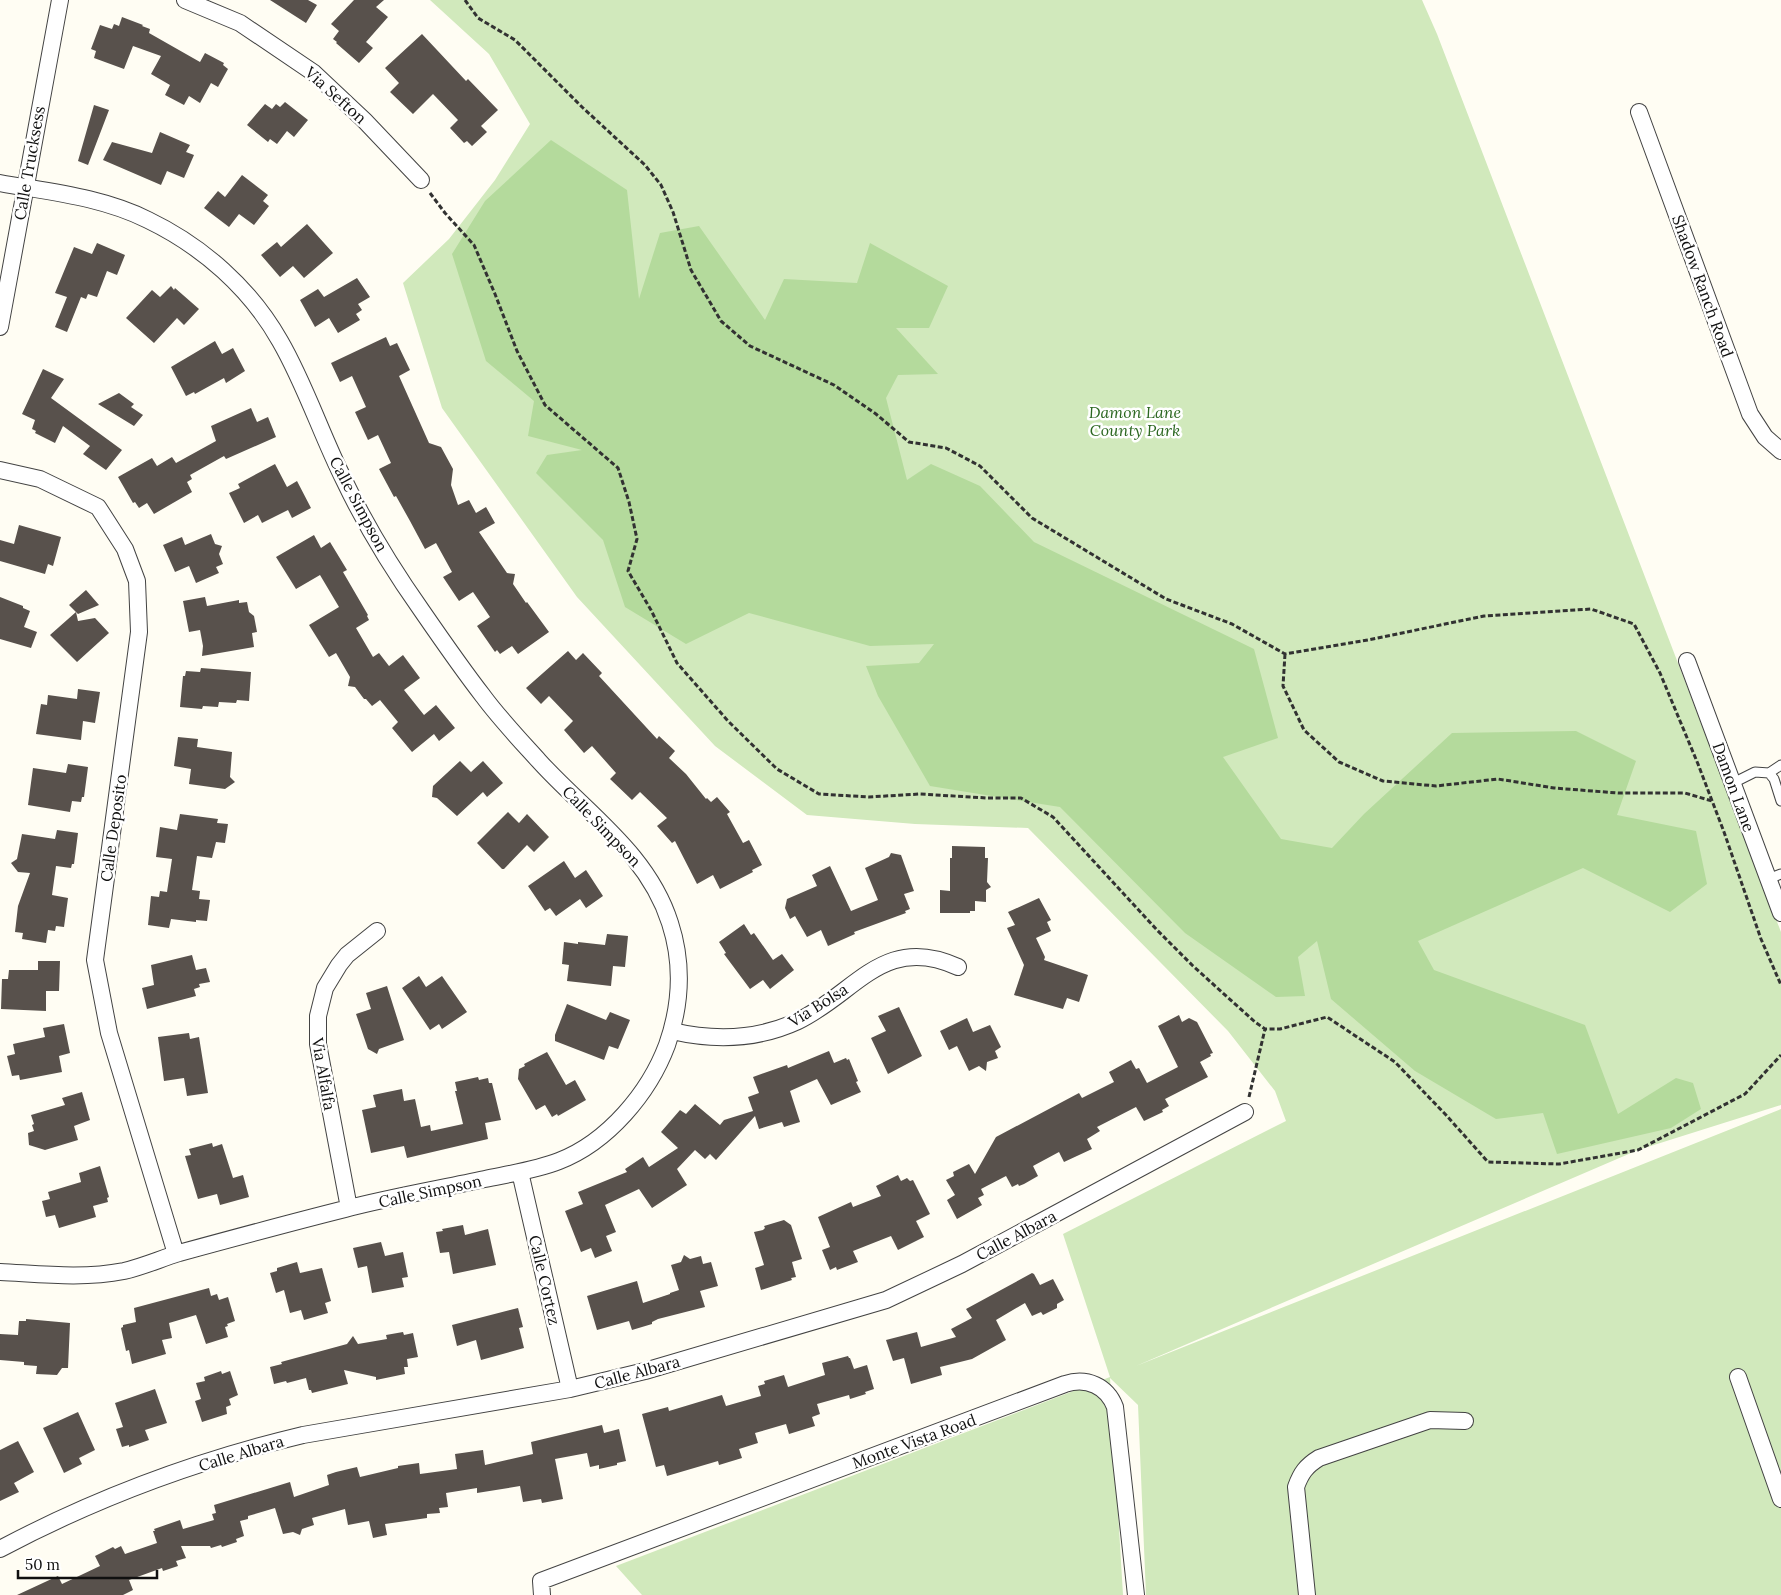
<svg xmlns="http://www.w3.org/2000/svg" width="1781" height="1595" viewBox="0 0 1781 1595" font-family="Lora,serif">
  <rect width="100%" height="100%" fill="#fffdf3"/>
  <!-- green -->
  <path fill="#d1e9bc" d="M430 0H1422L1437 34 1781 932V1105L1638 1150 1136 1366 1781 1109V1595H1146L1138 1405 1110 1378 1123 1595H642L616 1566 1110 1377 1063 1234 1286 1121 1275 1091 1228 1031 1028 828 915 824 807 815 715 746 577 597 442 408 403 283 449 239 495 180 530 124 489 54Z"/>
  <!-- forest -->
  <path fill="#b4da9c" d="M551 140 627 190 639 299 660 233 699 226 765 320 784 279 857 283 870 243 948 286 929 328H896L938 374 898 375 886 398 907 480 931 464 980 486 1034 542 1254 649 1278 738 1223 757 1281 839 1332 848 1364 814 1452 733 1576 731 1636 761 1617 815 1696 831 1707 884 1670 912 1583 868 1418 941 1434 970 1585 1025 1618 1114 1676 1078 1693 1083 1701 1109 1671 1128 1557 1154 1543 1113 1496 1119 1415 1071 1331 999 1317 941 1298 957 1305 996 1276 997 1185 933 1060 807 930 786 878 696 866 666 919 663 934 644 870 646 749 613 686 644 625 607 603 540 536 473 547 455 582 450 528 436 534 401 486 361 452 254 485 201Z"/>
  <!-- building -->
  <path fill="#58514c" d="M270 0H308L317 5 306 23Z
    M354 0H384L376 7 388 17 366 42 373 48 359 63 336 43 337 42 333 39 339 31 331 24Z
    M122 17 143 25 142 26 150 29 149 33 200 62 205 53 224 63 223 65 228 69 218 87 211 83 200 103 189 96 184 105 165 95 170 85 151 74 161 56 133 46 124 69 94 58 96 51 91 49 100 25 112 29 114 24 119 26Z
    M422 34 466 81 468 79 498 110 481 126 487 132 472 146 467 141 464 143 450 128 458 120 433 94 413 114 390 92 399 83 385 68Z
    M285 102 308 120 294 137 287 131 277 144 270 139 268 142 247 125 265 104 272 109 276 104 280 107Z
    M94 105 109 110 88 165 78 161Z
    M160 132 190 145 186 152 194 155 184 178 167 171 161 185 103 160 112 142 152 153Z
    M242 175 268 195 263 201 269 206 254 225 239 214 229 227 204 208 218 191 225 197Z
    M307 224 333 253 304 278 293 266 280 277 261 255 277 242 281 247Z
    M97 243 125 255 117 275 107 271 97 297 88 294 86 299 81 297 67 332 55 327 67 297 55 293 74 247 92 254Z
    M357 278 370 297 358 304 362 310 356 314 360 320 338 333 329 318 315 327 300 300 318 289 324 297Z
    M171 286 174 290 175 288 199 309 184 325 177 318 154 343 126 318 152 290 160 297Z
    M386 337 390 346 397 343 410 370 399 376 429 443 441 447 453 469 451 485 458 505 469 500 476 513 486 507 495 523 479 532 507 573 515 574 513 584 526 603 527 602 549 632 518 654 512 646 500 654 497 650 495 652 477 626 490 617 473 592 459 601 443 577 452 572 436 543 425 549 410 521 396 496 394 497 379 469 391 463 378 435 368 440 355 412 366 407 352 376 340 382 331 363Z
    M215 341 222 354 233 348 245 371 226 383 224 378 195 394 194 392 186 396 171 367Z
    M43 369 64 379 51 398 122 450 106 470 83 454 90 446 63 426 55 443 35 433 36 431 32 429 35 420 22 414Z
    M119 393 134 404 131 407 143 415 134 426 98 404Z
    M251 408 257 422 268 417 276 437 226 459 224 456 190 475 192 479 187 482 192 492 154 514 147 503 139 508 135 502 133 503 118 477 152 458 157 466 172 457 176 463 216 441 211 426Z
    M275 464 287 487 297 481 311 508 292 518 288 510 262 523 258 515 244 523 229 493 240 488 238 484Z
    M19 525 61 537 53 566 48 564 45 574 0 561V540L14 544Z
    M211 534 215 544 222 546 219 554 223 564 216 567 219 573 196 583 189 566 175 572 163 545 182 537 185 545Z
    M314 535 321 548 330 542 347 570 343 572 368 615 367 616 369 620 356 628 373 657 379 653 389 666 403 655 420 678 404 690 424 715 436 705 455 728 439 741 434 734 412 752 392 728 398 722 380 700 372 706 366 699H364L355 687 348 686 350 677 336 653 329 657 309 625 339 607 320 575 296 589 276 557Z
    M86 590 99 605 78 614 69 605Z
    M0 597 23 606V608L30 611 24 627 37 632 31 648 0 639Z
    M205 597 207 606 239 600V603L247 602 249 612 254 616 257 632 252 633 254 647 202 656 203 646 200 630 189 632 183 601Z
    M76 612 78 621 95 618 109 633 77 662 50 635Z
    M568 651 576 660 583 653 602 673 599 676 657 739 659 736 675 751 669 758 686 774 706 799 707 798 711 802 717 797 730 812 727 814 743 843 749 840 762 865 752 870 753 872 720 889 713 875 697 884 675 841 672 843 657 826 667 818 640 792 632 800 610 779 616 773 592 746 584 753 564 730 573 721 549 696 541 704 526 688Z
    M201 668 251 672 249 701 237 700 236 703 219 702 218 707 203 706 202 709 180 707 183 676H185L186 671 200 672Z
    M78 689 100 692 95 723 83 721 81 740 36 734 41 704 47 705 48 695 77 699Z
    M178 737 198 739 197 747 232 752 230 777 235 782 225 789 189 784 191 769 174 766Z
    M460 761 471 772 483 761 503 783 487 797 483 792 457 816 437 798 432 797 433 786Z
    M68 764 88 767 84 797H82L81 802 72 801 70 812 28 805 33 768 66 773Z
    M508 812 519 823 527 814 549 837 534 852 527 845 504 869H502L477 843Z
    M180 814 218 819 217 823 228 824 225 843 216 842 212 858 197 856 192 890 200 891 199 899 210 900 207 921 196 920V922L171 919 169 928 148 925 151 896 159 897 160 891 167 892 172 859 156 857 160 827 177 830Z
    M57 830 78 833 74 864H72L71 868 56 866 52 895 68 898 64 927 56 926 55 931 48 930 46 943 22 939 23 933 15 932 18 906 30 873 18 872 11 863 17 859 22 834 55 839Z
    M952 846 985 847V858H988L987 882 991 887 986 890V902L975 901V911H970V913H940V890L950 891V858H952Z
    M891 853 901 855 914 891 904 894 910 909 905 911 906 913 854 932 855 934 828 946 821 930 807 937 795 916 790 919 785 908 787 899 817 886 812 875 830 866 851 911 878 900 865 868 889 857Z
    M564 861 575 878 586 870 603 896 586 908 580 899 556 916 550 908 545 911 528 886Z
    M1039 898 1051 920 1047 922 1051 931 1036 938 1045 957 1044 960 1088 975 1079 1002 1067 998 1063 1009 1014 995 1024 965 1007 928 1015 925 1008 912Z
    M744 924 751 935 754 933 773 960 782 954 794 970 770 989 763 980 750 989 724 954 726 953 719 942Z
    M607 934 628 936 625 967 613 966 611 986 567 981 569 965 562 964 564 942 578 944V942L605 945Z
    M192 955 196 970 206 968 210 982 199 984 200 987 194 989 196 996 147 1009 142 988 154 985 151 965Z
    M38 961H60L59 991H46V1011L1 1009 2 979H8L9 970H38Z
    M419 976 426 987 442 976 467 1012 442 1029 439 1024 430 1030 402 988Z
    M387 986 404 1040 379 1049 377 1054 368 1049 356 1014 371 1009 366 993Z
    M567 1004 606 1020 610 1012 630 1020 618 1049 609 1046 604 1060 555 1041V1035Z
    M899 1007 922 1056 888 1074 871 1038 886 1031 878 1016Z
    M1179 1015 1182 1022 1189 1018 1197 1022 1213 1053 1210 1054 1211 1056 1200 1062 1208 1077 1165 1099 1169 1106 1162 1110 1163 1112 1144 1121 1136 1107 1097 1127 1100 1131 1087 1139 1092 1149 1064 1162 1059 1152 1033 1166 1038 1176 1024 1184 1019 1186 1018 1184 1012 1187 1006 1176 981 1189 984 1195 978 1198 982 1205 957 1219 947 1200 955 1195 946 1180 954 1176 953 1172 969 1164 975 1174 996 1137 1079 1093 1082 1098 1114 1082 1109 1072 1131 1060 1136 1069 1139 1068 1147 1083 1178 1067 1158 1026Z
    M967 1018 973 1032 990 1025 1001 1047 995 1051 998 1058 987 1062 986 1071 979 1066 969 1071 957 1046 949 1050 940 1031Z
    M64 1024 70 1053 59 1056 62 1072 20 1080 19 1075 12 1076 7 1056 15 1054 13 1044 45 1037 43 1028Z
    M189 1033 190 1039 199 1037 208 1093 187 1096 184 1078 164 1081 158 1037Z
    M829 1051 834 1063 846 1058 847 1060 849 1059 858 1081 856 1082 861 1092 831 1105 817 1079 790 1091 800 1122 784 1127 782 1122 759 1129 755 1116 716 1160 710 1154 705 1159 695 1150 677 1169 687 1185 652 1208 639 1189 605 1205 616 1232 606 1236 612 1251 595 1258 591 1248 581 1252 565 1211 583 1204 578 1192 627 1172 625 1169 643 1157 649 1167 678 1148 661 1132 680 1110 686 1114 695 1104 720 1125 724 1120 753 1111 748 1097 759 1093 753 1077 787 1065 788 1068Z
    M547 1052 566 1085 575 1080 586 1100 558 1116 557 1114 552 1117 545 1105 536 1110 518 1079 519 1069 525 1066 524 1064Z
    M478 1077 479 1080 488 1078 489 1083H492L501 1120 485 1123 488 1139 407 1158 404 1146 371 1153 362 1110 376 1107 373 1095 402 1089 404 1101 415 1099 421 1127 430 1125 431 1131 463 1124 455 1091H457L455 1082Z
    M82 1092 90 1120 74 1126 78 1140 45 1150 29 1145 28 1133 34 1131 32 1125 34 1124 31 1115 65 1105 62 1098Z
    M212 1143 213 1147 222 1144 233 1178 243 1175 249 1197 220 1205 217 1194 198 1199 185 1156 191 1155 189 1149Z
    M100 1166 109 1197 107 1198 108 1202 93 1206 96 1217 59 1228 55 1215 46 1217 42 1201 50 1199 48 1192 81 1182 79 1173Z
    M898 1175 901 1181 907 1178 910 1181 913 1180 930 1214 916 1221 924 1237 898 1250 891 1236 853 1251 858 1262 837 1270 836 1267 830 1270 822 1250 830 1247 818 1217 851 1202 853 1207 881 1196 876 1186Z
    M784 1220 791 1225 802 1259 792 1262 796 1277 791 1278 792 1280 761 1290 755 1268 764 1265 754 1232 763 1230 765 1228 764 1226Z
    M463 1225 465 1235 488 1229 496 1265 453 1274 449 1252 440 1253 436 1232 443 1231 442 1229Z
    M381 1242 385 1256 403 1252 408 1277 402 1278 404 1287 372 1293 367 1266 358 1268 353 1248Z
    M684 1255 690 1259 701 1256 703 1264 711 1262 718 1286 700 1291 705 1307 658 1319 652 1322V1324L632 1330 629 1321 597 1330 587 1296 637 1281 643 1303 670 1294V1293L679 1290 671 1265 681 1262Z
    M297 1262 300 1273 322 1268 331 1301 325 1303 328 1313 304 1320 301 1310 290 1313 284 1290 276 1293 270 1273 277 1271V1268Z
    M1032 1273 1034 1274 1040 1285 1053 1279 1064 1300 1057 1304V1308L1043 1315 1041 1312 1032 1316 1025 1303 996 1320 1006 1340 972 1359 940 1367 942 1375 911 1384 904 1358 893 1361 886 1340 917 1332 921 1347 956 1337 951 1329 972 1318 966 1309Z
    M209 1288 211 1296 217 1294 219 1300 228 1297 235 1321 227 1324 228 1326 225 1327 228 1337 206 1344 196 1315 169 1323 172 1338 162 1340 166 1354 132 1364 129 1350 126 1351 121 1328 123 1327V1325L136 1322 134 1308Z
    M518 1308 523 1327 519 1328 524 1348 481 1360 476 1340 457 1346 452 1325Z
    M26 1319 70 1323 68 1368H62L57 1375 36 1374 37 1366 24 1365V1362L0 1360V1334L18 1335 19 1321H26Z
    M403 1332 404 1335 413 1333 418 1357 407 1359 408 1367H404L405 1374 376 1380V1377L344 1370 348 1384 312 1393 311 1390H309L306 1378 287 1383 286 1381 274 1384 270 1367 282 1364 281 1362 347 1344 353 1336 358 1344 387 1339 386 1335Z
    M848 1356 849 1358H850L854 1369 867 1365 874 1389 865 1392 866 1394 850 1399 849 1395 817 1404 820 1414 812 1417 815 1426 789 1434 786 1424 755 1433 758 1443 739 1449 742 1458 719 1465 718 1461 667 1476 664 1465 656 1467 642 1414 668 1407 669 1411 722 1395 726 1406 761 1396 758 1386 765 1384 764 1381 784 1375 788 1387 825 1375 822 1363Z
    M221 1371 222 1374 230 1371 238 1395 229 1399 231 1405 226 1407 227 1414 202 1422 195 1401 201 1399 196 1383 205 1381 204 1377Z
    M155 1389 167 1423 145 1430 149 1440 129 1447V1445L122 1447 116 1429 123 1427 115 1403Z
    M78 1412 95 1450 79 1458 82 1464 64 1473 43 1428Z
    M602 1425 604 1433 619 1429 626 1461 617 1463V1465L599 1469V1465L590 1467 587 1453 555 1459 563 1499 542 1503 541 1499 523 1502 520 1486 477 1493V1488L446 1493 448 1507 439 1508 440 1513 427 1514V1518L385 1524 387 1535 373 1538 369 1521 348 1525 345 1509 312 1518 314 1525 302 1529 300 1535 293 1532 283 1534 275 1508 248 1516V1519L240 1521 244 1536 236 1539 237 1542 222 1547 221 1545 211 1548 210 1546H181L186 1558 176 1561 178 1566 163 1571 162 1568 129 1580 133 1590 123 1595H17L58 1576 62 1584 100 1566 95 1556 113 1547 115 1549 121 1546 125 1554 157 1543 153 1531H155L154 1529 180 1520 183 1529 214 1520 212 1514 216 1513 214 1505 290 1482 294 1497 329 1485 327 1475 336 1472 357 1467 360 1477 398 1468V1466L419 1463 420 1474 457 1469 455 1454 483 1450 485 1465 533 1454 531 1442Z
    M18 1441 34 1472 14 1483 19 1492 0 1501V1450Z"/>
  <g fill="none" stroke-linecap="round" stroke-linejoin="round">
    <!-- service casing -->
    <g stroke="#434343" stroke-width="11">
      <path id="service" d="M1769 773 1781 765
        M1733 783 1755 772 1769 773 1774 779 1781 801
        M1768 879 1781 874"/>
    </g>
    <!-- minor casing -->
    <g stroke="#434343" stroke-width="18">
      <path id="minor" d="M185 0 240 23 314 73 364 120 421 180
        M1639 112 1750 414 1765 437 1781 451
        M0 183C50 192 102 197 148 220 202 246 250 288 280 341 305 384 321 434 344 480 365 524 393 570 422 611 442 640 462 669 483 696 500 719 520 740 539 761 586 813 648 853 670 923 683 963 681 1005 667 1045 649 1093 608 1142 559 1161 536 1170 509 1174 485 1179 438 1189 391 1197 345 1209 289 1223 234 1238 179 1253 160 1259 142 1267 124 1271 83 1279 41 1274 0 1272
        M0 327 60 0
        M0 470 40 479 98 507 125 549 137 581 139 632 95 960 109 1033 176 1254
        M1687 661 1781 913
        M672 1031C715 1041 757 1040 798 1021 856 993 884 933 958 967
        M520 1172 570 1389
        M349 1208 318 1044V1016L325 988 339 965 347 955 377 931
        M1738 1377 1781 1499
        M0 1549C96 1498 198 1460 303 1435L570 1389 645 1371 886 1300 962 1264 1245 1112
        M542 1595 541 1581 1065 1384C1087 1377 1107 1386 1115 1407L1136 1595
        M1307 1595 1296 1487C1301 1473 1306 1466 1319 1458L1430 1420 1465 1421"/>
    </g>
    <!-- path -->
    <path stroke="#323232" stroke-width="3" stroke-dasharray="5 2.5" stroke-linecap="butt" d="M465 0 478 18 515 40 582 107 645 165 661 185 673 212 691 270 721 321 750 346 834 385 876 414 909 442 946 448 980 466 1032 518 1166 599 1232 624 1285 654 1368 640 1484 616 1591 609 1634 624 1660 673 1698 764 1724 832 1761 939 1781 985
      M430 193 445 213 474 245 495 294 517 351 545 405 618 468 629 502 637 539 628 571 651 610 677 663 728 721 777 769 819 794 869 797 920 794 987 798H1021L1053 817 1157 930 1193 966 1255 1022 1265 1029H1280L1327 1017 1395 1062 1446 1115 1488 1162 1559 1164 1638 1150 1745 1094 1781 1055
      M1285 654 1283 686 1304 730 1339 762 1383 781 1436 786 1498 779 1554 788 1618 793H1685L1712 801
      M1249 1097 1265 1029"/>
    <!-- service -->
    <use href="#service" stroke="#fff" stroke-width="9"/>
    <!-- minor -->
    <use href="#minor" stroke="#fff" stroke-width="16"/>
  </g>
  <g text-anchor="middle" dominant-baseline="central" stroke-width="5" stroke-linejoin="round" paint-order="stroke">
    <!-- street labels -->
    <g font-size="16" fill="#101010" stroke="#fff">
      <text transform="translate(336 95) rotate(42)">Via Sefton</text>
      <text transform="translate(29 163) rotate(-80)">Calle Trucksess</text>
      <text transform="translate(1703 286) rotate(70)">Shadow Ranch Road</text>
      <text transform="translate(359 504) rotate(62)">Calle Simpson</text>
      <text transform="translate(1734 787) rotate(70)">Damon Lane</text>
      <text transform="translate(602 826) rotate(46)">Calle Simpson</text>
      <text transform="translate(113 828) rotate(-82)">Calle Deposito</text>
      <text transform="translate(818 1005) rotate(-32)">Via Bolsa</text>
      <text transform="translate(324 1074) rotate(80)">Via Alfalfa</text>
      <text transform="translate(430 1191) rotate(-12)">Calle Simpson</text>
      <text transform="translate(1016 1235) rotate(-28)">Calle Albara</text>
      <text transform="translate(545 1280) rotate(77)">Calle Cortez</text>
      <text transform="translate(637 1372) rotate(-15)">Calle Albara</text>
      <text transform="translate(914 1441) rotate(-20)">Monte Vista Road</text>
      <text transform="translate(241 1453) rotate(-17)">Calle Albara</text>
    </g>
    <!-- park labels -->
    <g font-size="16" font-style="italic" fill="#2b6720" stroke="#fff">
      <text x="1135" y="412">Damon Lane<tspan x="1135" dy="18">County Park</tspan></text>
    </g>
  </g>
  <!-- scale -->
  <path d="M18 1570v8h139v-8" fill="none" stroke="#101010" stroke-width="2.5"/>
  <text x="25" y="1570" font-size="15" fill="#101010" stroke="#ffffff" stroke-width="4" paint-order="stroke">50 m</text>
</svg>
